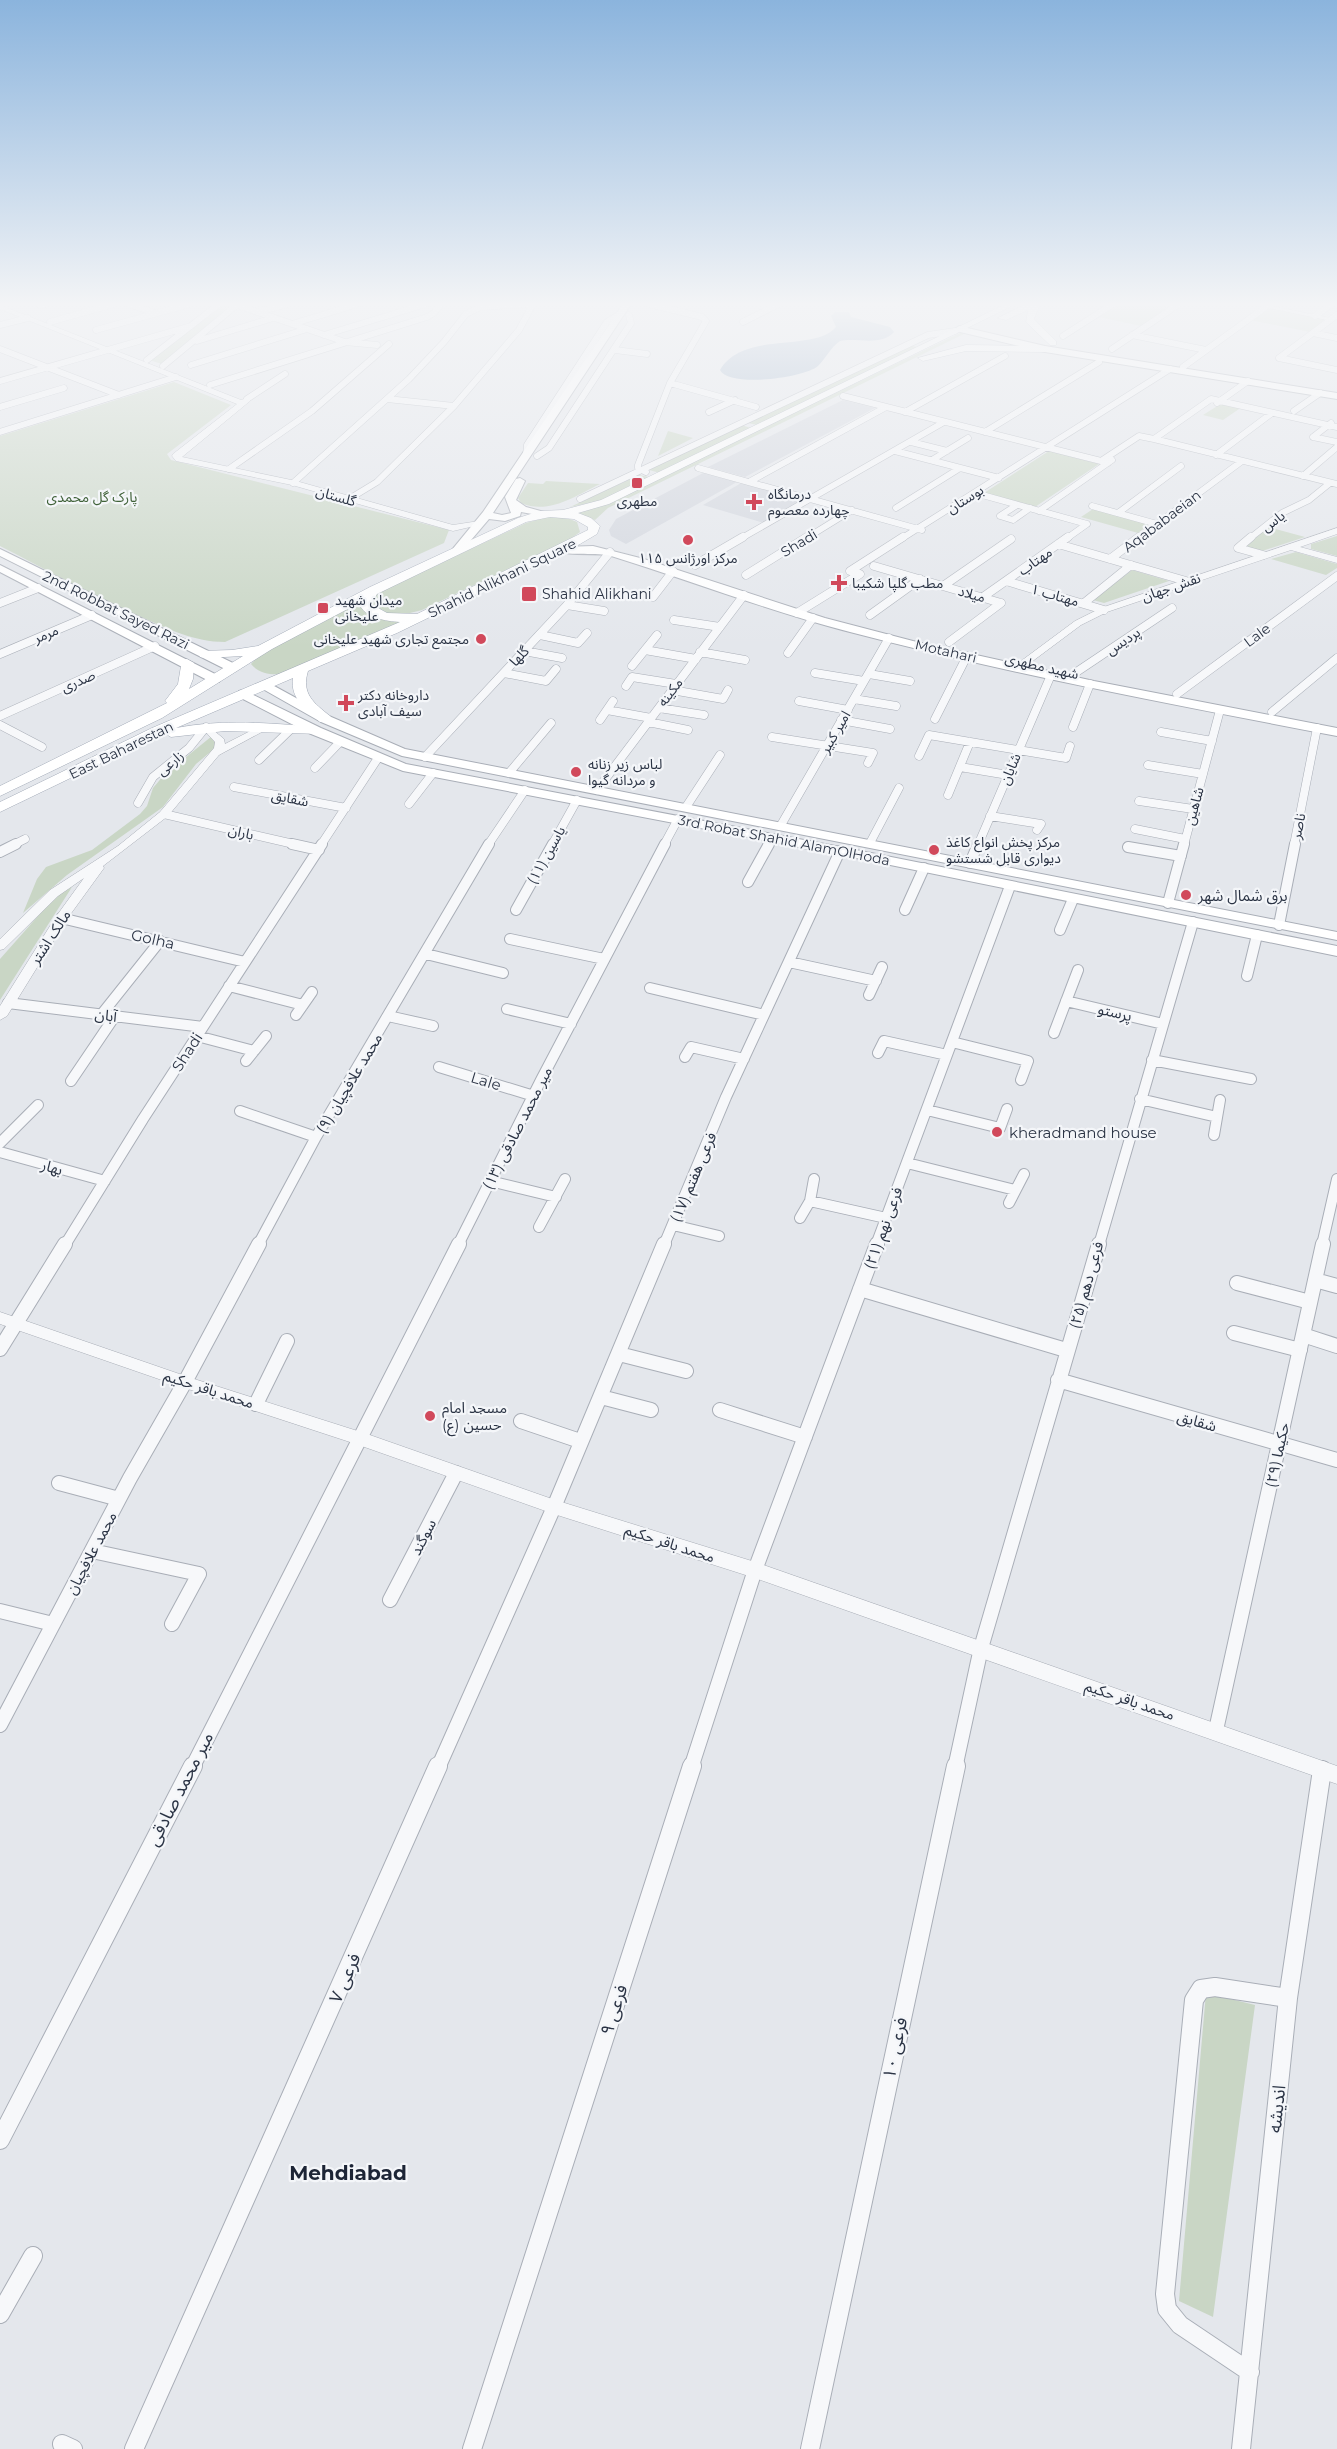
<svg xmlns="http://www.w3.org/2000/svg" width="1337" height="2449" viewBox="0 0 1337 2449" font-family="Montserrat,'Noto Sans Arabic',sans-serif">
  <rect width="100%" height="100%" fill="#e4e7ec"/>
  <!-- built -->
  <path fill="#d2d6de" d="M843 400 875 408 745 477 708 467Z
    M705 472 737 482 626 544 611 536 609 530 616 519Z
    M743 482 805 500 764 523 703 505Z"/>
  <!-- green -->
  <path fill="#c9d6c5" d="M222 304H236L162 364 149 360Z
    M1120 304H1153L1169 307 1141 326 1099 317Z
    M1268 307 1327 319 1310 332 1250 320Z
    M964 331 966 333 608 508 595 520 573 513 603 505Z
    M909 345 917 347 757 425 748 423Z
    M174 382 231 405 167 454 171 460 449 530 444 543 225 642C194 642 169 629 141 617 93 596 47 570 0 546V436Z
    M1222 403 1242 407 1223 420 1203 415Z
    M741 425 751 428 660 473 649 470Z
    M668 431 693 438 658 456Z
    M1049 451 1099 464 1035 507 984 493Z
    M639 475 649 477 600 501 570 507Z
    M546 481 600 484C575 496 549 515 521 503L518 498 528 483 543 484Z
    M1093 509 1150 524 1138 533 1081 517Z
    M547 517 567 518 577 522 580 532 569 540 422 610C405 615 385 618 372 604L375 596 379 592 526 523Z
    M1268 527 1305 537 1259 552 1244 548Z
    M1337 536V556L1311 549V544Z
    M1296 552 1337 564V568L1326 575 1271 559Z
    M1132 570 1169 581 1104 603 1093 600Z
    M361 600V605C374 621 389 619 408 620L281 674C270 675 258 673 251 664L260 654Z
    M212 736 216 742 214 749 196 764 163 807 67 875 23 913 37 879 46 867 92 850 140 814 147 806 153 788 164 775Z
    M72 887 0 1000V959L54 898Z
    M1206 1993 1255 2005 1213 2317 1179 2301Z"/>
  <!-- water -->
  <path fill="#9fb4cc" d="M835 312H849L851 317 890 327 894 332C880 347 857 337 840 341 830 348 826 358 818 366 804 378 729 388 720 370 743 330 814 353 836 327L831 316Z"/>
  <g fill="none" stroke-linecap="round" stroke-linejoin="round">
    <!-- minor-far4 casing -->
    <g stroke="#a9aeb7" stroke-width="7">
      <path id="minor-far4" d="M128 304 155 313
        M40 305 46 304
        M237 305 345 342 377 345
        M258 312 288 304
        M1315 316 1332 304
        M50 322 114 304
        M743 322 779 304
        M292 324 358 304
        M0 325 28 318
        M96 330 190 304
        M1313 333 1337 338
        M324 335 426 304
        M1132 335 1206 350
        M1063 336 1113 304
        M197 341 273 318
        M0 349 119 395
        M1112 349 1179 304
        M615 350 647 354
        M1279 358 1337 315
        M1279 358 1337 370
        M147 360 219 304
        M191 365 307 329
        M163 366 238 304
        M1183 367 1267 306
        M0 381 191 326
        M670 383 756 407
        M210 385 427 317 434 313 441 304
        M843 396 1101 461
        M247 399 285 374
        M387 399 454 406
        M1217 403 1248 381
        M0 407 64 388
        M1294 411 1320 393
        M709 412 735 400
        M905 412 1005 356
        M0 432 176 377
        M985 432 1099 362
        M1313 437 1331 423
        M1313 437 1337 442
        M1154 439 1337 484
        M911 442 947 451
        M895 451 999 478
        M526 455 527 445 607 322 620 314
        M1216 455 1272 413
        M537 456 549 448 631 323 629 315
        M932 460 968 438
        M1108 463 1101 461 1139 436 1154 439 1211 399 1337 427
        M698 468 922 530
        M229 469 312 411 389 344
        M646 472 638 468V465L670 383 706 321 702 317 649 304
        M1303 476 1337 447
        M749 482 886 407
        M293 483 409 379 444 342 466 314 480 307 529 304
        M975 493 1087 524
        M349 499 377 482 454 406 519 330 533 304
        M580 499 928 335 955 331
        M1017 505 1000 516 1013 520 1030 508
        M1092 506 1157 524
        M896 508 960 468
        M1039 511 1112 460
        M1118 513 1181 466
        M740 539 944 422
        M805 539 852 510
        M901 539 1170 369
        M1066 539 1087 524
        M1137 539 1242 461
        M1249 539 1282 513 1309 500 1330 483"/>
    </g>
    <!-- minor-far3 casing -->
    <g stroke="#a9aeb7" stroke-width="9">
      <path id="minor-far3" d="M1251 537 1238 548 1263 555
        M1058 544 1186 581
        M1110 559 1139 537
        M695 565 743 537
        M874 566 1001 603
        M746 575 807 537
        M1006 581 1104 610
        M943 586 1011 539
        M653 597 673 571
        M983 597 1068 537
        M0 603 38 588
        M1084 603 1131 565
        M567 605 604 611
        M797 613 860 574 850 571 903 537
        M870 615 920 579
        M674 620 720 627
        M540 635 578 643 587 633
        M949 642 1001 603
        M645 650 696 659
        M524 651 562 658
        M700 652 745 660
        M788 653 813 618
        M0 654 92 615
        M632 666 657 635
        M504 673 546 681 556 669
        M815 673 864 681
        M1075 673 1172 608
        M869 674 910 681
        M626 686 632 677 676 684
        M672 690 723 699 728 690
        M1177 694 1337 576
        M854 699 896 706
        M799 701 848 710
        M659 708 704 715
        M607 710 651 718
        M1272 712 1337 658
        M0 716 155 646
        M935 719 967 656
        M600 720 613 701
        M841 720 890 729
        M648 722 688 730
        M0 725 42 747
        M1073 727 1090 684
        M1161 732 1212 741
        M772 737 873 753 868 763
        M919 756 929 735 1066 758 1070 746
        M425 757 567 605 610 552
        M259 760 291 729
        M1148 765 1203 774
        M960 767 1008 775
        M315 768 340 742
        M509 773 551 723
        M234 787 346 808
        M597 790 744 595
        M948 795 970 742
        M1139 801 1193 809
        M138 803 153 777 189 748 206 727
        M409 804 433 773
        M686 807 720 755
        M164 814 298 845
        M990 816 1041 824 1037 830
        M781 825 889 638
        M1135 829 1185 839
        M870 843 899 788
        M13 845 25 839
        M321 845 378 758
        M488 845 525 790
        M552 845 577 800
        M664 845 678 819
        M768 845 772 838
        M978 845 1051 675
        M1184 845 1220 710
        M1294 845 1317 728"/>
    </g>
    <!-- minor-far2 casing -->
    <g stroke="#a9aeb7" stroke-width="12">
      <path id="minor-far2" d="M292 844 319 850
        M1128 847 1181 856
        M0 852 16 844
        M970 863 978 844
        M748 882 769 844
        M1168 903 1184 844
        M516 910 553 844
        M905 910 924 868
        M61 918 245 962
        M1279 925 1295 844
        M1060 930 1073 899
        M510 939 604 959
        M426 954 503 973
        M789 962 876 981
        M1247 976 1257 935
        M229 986 303 1005
        M650 988 764 1015
        M869 995 882 967
        M1066 1001 1163 1024
        M8 1003 203 1027
        M507 1009 571 1024
        M101 1015 160 941
        M296 1015 312 992
        M388 1016 433 1026
        M1054 1033 1078 970
        M197 1036 254 1051
        M952 1042 1028 1061 1021 1080
        M878 1053 884 1041 947 1055
        M685 1057 691 1047 744 1059
        M1152 1060 1251 1079
        M246 1061 266 1036
        M439 1067 534 1096
        M71 1081 115 1016
        M1140 1099 1217 1117
        M927 1110 1000 1128 1007 1109
        M240 1111 316 1137
        M1214 1135 1220 1100
        M0 1143 38 1105
        M0 1152 105 1181
        M907 1163 1015 1190
        M490 1181 556 1197
        M810 1201 886 1218
        M1009 1203 1024 1174
        M800 1218 810 1201 814 1179
        M673 1225 719 1236
        M539 1227 565 1179
        M65 1245 143 1119 322 844
        M258 1245 316 1137 489 844
        M458 1245 541 1080 665 844
        M664 1245 726 1097 840 851
        M876 1245 1010 886
        M1099 1245 1193 922
        M1322 1245 1337 1179"/>
    </g>
    <!-- minor-far1 casing -->
    <g stroke="#a9aeb7" stroke-width="16">
      <path id="minor-far1" d="M1315 1280 1337 1286
        M1237 1283 1310 1302
        M860 1289 1066 1350
        M1234 1333 1300 1350
        M1303 1335 1337 1346
        M0 1349 65 1244
        M619 1354 686 1371
        M1058 1380 1337 1460
        M601 1397 651 1410
        M256 1404 287 1341
        M720 1410 805 1437
        M521 1421 580 1441
        M59 1483 119 1499
        M92 1551 199 1574 172 1624
        M390 1600 456 1473
        M0 1611 53 1624
        M0 1725 130 1478 185 1382 259 1244
        M1216 1730 1323 1244
        M192 1768 459 1244
        M438 1768 554 1507 664 1244
        M691 1768 755 1570 877 1244
        M955 1768 981 1648 1099 1244"/>
    </g>
    <!-- minor casing -->
    <g stroke="#a9aeb7" stroke-width="20">
      <path id="minor" d="M0 2140 193 1766
        M0 2314 33 2256
        M1250 2372 1180 2325 1167 2309 1165 2294 1194 2000 1201 1989 1215 1987 1288 1998
        M62 2444 73 2449
        M134 2449 438 1766
        M472 2449 692 1766
        M810 2449 956 1766
        M1241 2449 1288 1998 1322 1770"/>
    </g>
    <!-- tertiary casing -->
    <g stroke="#a9aeb7" stroke-width="1">
      <path id="tertiary" d="M1250 304H1262L1335 319 1332 321Z
        M0 305 241 400 250 397V401L182 457 296 481 453 525 479 521 483 524 453 531 292 485 176 461 172 456 173 454 237 404 0 309Z
        M1337 528V534L1300 547 1337 557V563L1291 550 1107 612 1081 625 1022 669 1013 667 1075 621 1101 608Z
        M206 724 224 739 225 744 262 725 266 724 271 727 219 755 168 816 103 866 104 868 67 919 7 1016 0 1020V1006L55 918 84 878 58 896 4 949 0 950V939L50 890 118 846 160 812 214 748 215 742 201 727Z
        M0 1312 191 1378 367 1434 555 1500 755 1562 1337 1766V1784L755 1578 554 1514 356 1444 179 1386 0 1324Z"/>
    </g>
    <!-- secondary casing -->
    <g stroke="#a9aeb7" stroke-width="2">
      <path id="secondary" d="M623 304H631L493 513 502 515 511 513 505 497 516 479 520 478 525 481 516 500 526 507 548 513 543 516 521 512 520 516 505 521 489 519 460 553H452L451 551 483 512Z
        M959 326 1045 346 1337 393V399L1045 352 956 331 955 329Z
        M593 546 644 559 825 618 913 641 1094 681 1337 728V736C1174 705 1011 674 850 632 768 611 689 580 608 555 595 553 564 556 556 550L561 547Z
        M0 549 237 665 239 668 233 672 229 671 0 556Z
        M0 565 219 676 221 679 219 682H211L0 572Z
        M265 681 329 716 405 749 1337 932V940L402 756 321 722 261 688 259 685Z
        M243 690 321 728 406 764 851 849 1337 946V956L851 857 403 771 311 734 239 697 237 694 239 691Z"/>
    </g>
    <!-- primary casing -->
    <g stroke="#a3abb8" stroke-width="1">
      <path id="primary" d="M1006 304H1016L609 504 578 513 591 518 600 526 597 534 580 544 397 633 308 671C301 694 314 703 330 716L332 719 330 722H320C306 709 290 699 293 678L176 728C222 719 269 723 316 727L323 731 321 734 225 731 171 737 164 733 0 812V802L152 728 400 622C386 621 364 618 359 603L272 649 162 718 0 796V786L167 703 165 701 178 684 182 660 187 659 194 663 193 679 189 689 243 656 205 658 200 657 199 654 200 651 232 650 258 646 370 587 518 518 540 511 563 510 601 500ZM550 517 574 519 588 527V530L417 614 387 613 371 604 377 594 526 522Z
        M1026 304H1040L1034 319 1056 341V345H1050L1026 322 1028 310 1006 320 998 318Z
        M966 345 1045 346 1050 349 1045 352 966 351 923 361 918 358Z"/>
    </g>
    <!-- minor-far4 -->
    <use href="#minor-far4" stroke="#f7f8fa" stroke-width="6"/>
    <!-- minor-far3 -->
    <use href="#minor-far3" stroke="#f7f8fa" stroke-width="8"/>
    <!-- minor-far2 -->
    <use href="#minor-far2" stroke="#f7f8fa" stroke-width="10"/>
    <!-- minor-far1 -->
    <use href="#minor-far1" stroke="#f7f8fa" stroke-width="14"/>
    <!-- minor -->
    <use href="#minor" stroke="#f7f8fa" stroke-width="18"/>
    <!-- tertiary -->
    <use href="#tertiary" fill="#f7f8fa" fill-rule="evenodd"/>
    <!-- secondary -->
    <use href="#secondary" fill="#fff" fill-rule="evenodd"/>
    <!-- primary -->
    <use href="#primary" fill="#fff" fill-rule="evenodd"/>
  </g>
  <!-- sky -->
  <linearGradient id="sky" x2="0" y2="1"><stop stop-color="#8bb4dd"/><stop offset="0.47" stop-color="#f3f4f6"/><stop offset="1" stop-color="#f3f4f6" stop-opacity="0"/></linearGradient>
  <rect width="1337" height="647" fill="url(#sky)"/>
  <!-- markers -->
  <g fill="#d1495b" stroke="#f4f6f9" stroke-width="2">
    <rect x="631" y="477" width="12" height="12" rx="3"/>
    <path d="M751 493h6v6h6v6h-6v6h-6v-6h-6v-6h6z"/>
    <circle cx="688" cy="540" r="6"/>
    <path d="M836 574h6v6h6v6h-6v6h-6v-6h-6v-6h6z"/>
    <rect x="521" y="586" width="16" height="16" rx="3"/>
    <rect x="317" y="602" width="12" height="12" rx="3"/>
    <circle cx="481" cy="639" r="6"/>
    <path d="M343 694h6v6h6v6h-6v6h-6v-6h-6v-6h6z"/>
    <circle cx="576" cy="772" r="6"/>
    <circle cx="934" cy="850" r="6"/>
    <circle cx="1186" cy="895" r="6"/>
    <circle cx="997" cy="1132" r="6"/>
    <circle cx="430" cy="1416" r="6"/>
  </g>
  <g text-anchor="middle" dominant-baseline="central" stroke-width="4.5" stroke-linejoin="round" paint-order="stroke">
    <!-- far-poi labels -->
    <g font-size="14" fill="#2b3445" stroke="#f4f6f9" text-anchor="start">
      <text x="768" y="494">درمانگاه<tspan x="768" dy="16">چهارده معصوم</tspan></text>
      <text x="637" y="501" text-anchor="middle">مطهری</text>
      <text x="688" y="558" text-anchor="middle">مرکز اورژانس ۱۱۵</text>
      <text x="852" y="583">مطب گلپا شکیبا</text>
      <text x="542" y="594">Shahid Alikhani</text>
      <text x="335" y="600">میدان شهید<tspan x="335" dy="16">علیخانی</tspan></text>
      <text x="469" y="639" text-anchor="end">مجتمع تجاری شهید علیخانی</text>
      <text x="358" y="695">داروخانه دکتر<tspan x="358" dy="16">سیف آبادی</tspan></text>
      <text x="588" y="764">لباس زیر زنانه<tspan x="588" dy="16">و مردانه گیوا</tspan></text>
      <text x="946" y="842">مرکز پخش انواع کاغذ<tspan x="946" dy="16">دیواری قابل شستشو</tspan></text>
    </g>
    <!-- far-street labels -->
    <g font-size="14" fill="#2b3445" stroke="#f4f6f9">
      <text transform="translate(336 496) rotate(16)">گلستان</text>
      <text transform="translate(965 499) rotate(-32)">بوستان</text>
      <text transform="translate(1162 521) rotate(-37)">Aqababaeian</text>
      <text transform="translate(1273 521) rotate(-36)">یاس</text>
      <text transform="translate(799 543) rotate(-31)">Shadi</text>
      <text transform="translate(1035 561) rotate(-35)">مهتاب</text>
      <text transform="translate(502 578) rotate(-26)">Shahid Alikhani Square</text>
      <text transform="translate(1171 587) rotate(-19)">نقش جهان</text>
      <text transform="translate(972 594) rotate(16)">میلاد</text>
      <text transform="translate(1055 595) rotate(16)">مهتاب ۱</text>
      <text transform="translate(116 610) rotate(26)">2nd Robbat Sayed Razi</text>
      <text transform="translate(46 634) rotate(-23)">مرمر</text>
      <text transform="translate(1257 635) rotate(-37)">Lale</text>
      <text transform="translate(1123 641) rotate(-34)">پردیس</text>
      <text transform="translate(946 651) rotate(13)">Motahari</text>
      <text transform="translate(519 656) rotate(-47)">گلها</text>
      <text transform="translate(1042 666) rotate(13)">شهید مطهری</text>
      <text transform="translate(78 681) rotate(-24)">صدری</text>
      <text transform="translate(670 692) rotate(-53)">مکینه</text>
      <text transform="translate(835 732) rotate(-60)">امیر کبیر</text>
      <text transform="translate(121 750) rotate(-26)">East Baharestan</text>
      <text transform="translate(170 763) rotate(-40)">زارعی</text>
      <text transform="translate(1010 769) rotate(-67)">شایان</text>
      <text transform="translate(290 798) rotate(11)">شقایق</text>
      <text transform="translate(1194 806) rotate(-75)">شاهین</text>
      <text transform="translate(1298 826) rotate(-79)">ناصر</text>
      <text transform="translate(241 832) rotate(13)">باران</text>
      <text transform="translate(784 840) rotate(11)">3rd Robat Shahid AlamOlHoda</text>
      <text transform="translate(546 855) rotate(-61)">یاسین (۱۱)</text>
    </g>
    <!-- far-park labels -->
    <g font-size="14" fill="#3f6138" stroke="#f4f6f9">
      <text x="92" y="497">پارک گل محمدی</text>
    </g>
    <!-- poi labels -->
    <g font-size="15" fill="#2b3445" stroke="#f4f6f9" text-anchor="start">
      <text x="1198" y="895">برق شمال شهر</text>
      <text x="1009" y="1132">kheradmand house</text>
      <text x="442" y="1407">مسجد امام<tspan x="442" dy="17">حسین (ع)</tspan></text>
    </g>
    <!-- street labels -->
    <g font-size="15" fill="#2b3445" stroke="#f4f6f9">
      <text transform="translate(50 937) rotate(-57)">مالک اشتر</text>
      <text transform="translate(153 939) rotate(13)">Golha</text>
      <text transform="translate(1115 1012) rotate(13)">پرستو</text>
      <text transform="translate(106 1015) rotate(7)">آبان</text>
      <text transform="translate(187 1052) rotate(-57)">Shadi</text>
      <text transform="translate(486 1081) rotate(17)">Lale</text>
      <text transform="translate(349 1083) rotate(-59)">محمد علافچیان (۹)</text>
      <text transform="translate(517 1128) rotate(-63)">میر محمد صادقی (۱۳)</text>
      <text transform="translate(52 1167) rotate(16)">بهار</text>
      <text transform="translate(693 1177) rotate(-67)">فرعی هفتم (۱۷)</text>
      <text transform="translate(883 1228) rotate(-70)">فرعی نهم (۲۱)</text>
      <text transform="translate(1086 1285) rotate(-74)">فرعی دهم (۲۵)</text>
      <text transform="translate(209 1389) rotate(18)">محمد باقر حکیم</text>
      <text transform="translate(1197 1421) rotate(16)">شقایق</text>
      <text transform="translate(1277 1455) rotate(-78)">حکیما (۲۹)</text>
      <text transform="translate(423 1537) rotate(-63)">سوگند</text>
      <text transform="translate(670 1543) rotate(18)">محمد باقر حکیم</text>
      <text transform="translate(91 1553) rotate(-62)">محمد علافچیان</text>
      <text transform="translate(1130 1700) rotate(19)">محمد باقر حکیم</text>
    </g>
    <!-- near-street labels -->
    <g font-size="18" fill="#2b3445" stroke="#f4f6f9">
      <text transform="translate(180 1789) rotate(-63)">میر محمد صادقی</text>
      <text transform="translate(345 1978) rotate(-66)">فرعی ۷</text>
      <text transform="translate(614 2010) rotate(-72)">فرعی ۹</text>
      <text transform="translate(895 2048) rotate(-78)">فرعی ۱۰</text>
      <text transform="translate(1277 2109) rotate(-84)">اندیشه</text>
    </g>
    <!-- near-neighbourhood labels -->
    <g font-size="20" font-weight="bold" fill="#1d2536" stroke="#f4f6f9">
      <text x="348" y="2173">Mehdiabad</text>
    </g>
  </g>
</svg>
